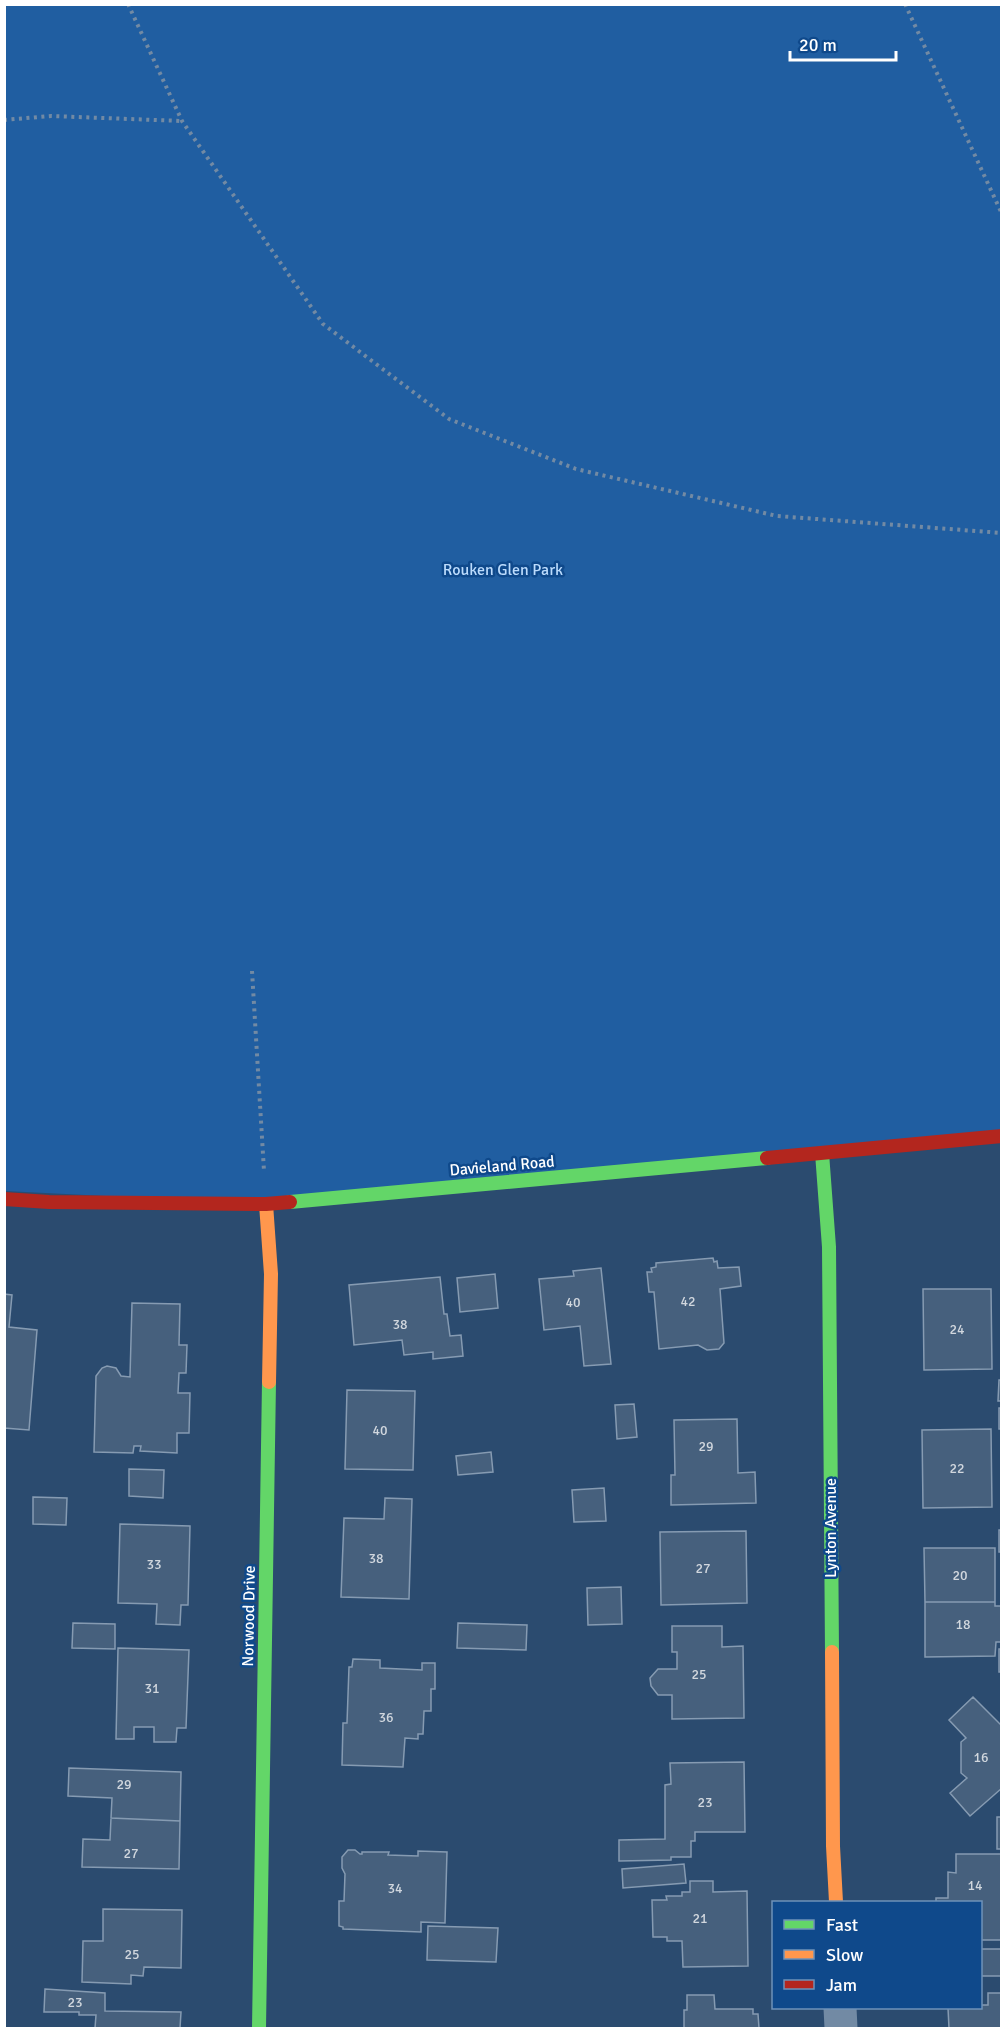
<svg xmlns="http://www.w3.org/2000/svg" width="1006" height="2033" viewBox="0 0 1006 2033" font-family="Signika,sans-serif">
  <rect width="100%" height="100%" fill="#2b4b6f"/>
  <!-- park -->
  <path fill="#205ea1" d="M4 5H1001V1136L266 1204 5 1191Z"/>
  <!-- building -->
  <path fill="#46607d" stroke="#869bb2" stroke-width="1.5" d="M713 1258 714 1262 717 1261 718 1268 739 1267 741 1286 720 1289 724 1343 719 1349 707 1350 698 1345 659 1349 654 1292H649L647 1272H652L651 1268 656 1267V1263Z
    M601 1268 611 1364 584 1366 580 1326 544 1330 539 1279 574 1276 573 1271Z
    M495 1274 498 1308 460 1312 457 1278Z
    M440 1277 444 1314H447L450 1336 461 1335 463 1356 433 1359V1352L404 1355 402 1340 354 1345 349 1285Z
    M923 1289H991L992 1369 924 1370Z
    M4 1294 12 1295 9 1327 37 1330 29 1430 4 1428Z
    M132 1303 180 1304 179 1345H187L186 1373H179L178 1393H190L189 1433H177V1453L140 1451 141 1446H134L133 1453 94 1452 96 1376 102 1368 107 1366 116 1368 121 1376 130 1377Z
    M999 1380H1002V1401H998Z
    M347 1390 415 1391 413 1470 345 1469Z
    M634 1404 637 1437 617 1439 615 1405Z
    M999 1408H1002V1429H999Z
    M737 1419 738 1473 755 1472 756 1503 671 1505V1475H675L674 1420Z
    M991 1429 992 1507 923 1508 922 1430Z
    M491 1452 493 1472 458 1475 456 1456Z
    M129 1469 164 1470 163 1498 129 1496Z
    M604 1488 606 1521 574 1522 572 1490Z
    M33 1497 67 1498 66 1525 33 1524Z
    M385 1498 412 1499 409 1599 341 1597 344 1518 384 1519Z
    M120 1524 190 1526 188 1605H181L180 1625 156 1624 157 1604 118 1603Z
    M999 1530H1002V1552H999Z
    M746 1531 747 1603 661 1605 660 1532Z
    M924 1548H995V1602H925Z
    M621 1587 622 1624 588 1625 587 1588Z
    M925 1602H995V1606H1002V1642H996L995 1656 925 1657Z
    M73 1623 115 1624V1649L72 1648Z
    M458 1623 527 1625 526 1650 457 1648Z
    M672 1626H722V1647L743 1646 744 1718 672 1719V1695H658L651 1686 650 1678 658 1669H677V1652H672Z
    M118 1648 189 1650 186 1728H177L176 1742H154V1727H134V1739H116Z
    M999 1649H1002V1672H999Z
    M353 1659 380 1660V1668L422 1670V1663H435V1689H431V1711H424L423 1734H418V1739L405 1738 403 1767 342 1765 343 1723H347L349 1667H352Z
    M973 1697 1002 1726V1788L970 1816 950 1793 967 1778 961 1773V1742L966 1738 949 1720Z
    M744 1762 745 1832H695V1841H691V1857H671V1860L619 1861V1840L665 1839V1785L671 1784 670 1763Z
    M69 1768 181 1772 180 1821 111 1818 112 1798 68 1796Z
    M997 1817H1002V1849H997Z
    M111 1818 180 1821 179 1869 82 1867 83 1839 110 1840Z
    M348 1850H355L360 1854H362V1852H389L388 1855 418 1856V1851L447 1852 445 1923 421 1922V1932L343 1929V1927L339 1926V1901H344L345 1874 342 1868V1857Z
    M956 1854H1002V1940H980V1902H936V1898H948V1872L956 1873Z
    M684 1864 686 1883 623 1888 622 1869Z
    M690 1881H713V1892L747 1891 748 1966 683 1967 682 1941H667V1937H653L652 1900H667L666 1896H682V1892H690Z
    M103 1909 182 1910 181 1968 144 1967 143 1976 131 1975V1984L82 1982 83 1941H103Z
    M428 1926 498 1928 496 1962 427 1960Z
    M980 1949H1002V1976H980Z
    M45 1989 105 1993V2011L181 2012 180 2028H95L96 2015H79V2012H44Z
    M988 1993H1002V2028H949L948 2008H980V2005H988Z
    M687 1995H714L715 2009H753V2014H758L759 2028H684V2010H687Z"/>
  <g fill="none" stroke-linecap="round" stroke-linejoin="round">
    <!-- path -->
    <path stroke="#728aa4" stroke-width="4" stroke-dasharray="3 4.5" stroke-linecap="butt" d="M128 4 182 121 323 324 449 419 576 469 777 516 1002 533
      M905 4 1002 214
      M4 120 51 116 182 121
      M252 971 264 1171"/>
    <!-- street -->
    <path stroke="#728aa4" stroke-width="33" d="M840 2008 841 2028"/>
    <!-- fast -->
    <path stroke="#63d668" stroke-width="14" d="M822 1153 829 1247 832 1652
      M290 1202 767 1158
      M259 2028 269 1382"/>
    <!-- slow -->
    <path stroke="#ff974d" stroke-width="14" d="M266 1204 271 1274 269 1382
      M832 1652 833 1846 836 1902"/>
    <!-- jam -->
    <path stroke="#b3261e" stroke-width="14" d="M767 1158 1002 1136
      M4 1199 49 1202 266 1204 290 1202"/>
  </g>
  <g text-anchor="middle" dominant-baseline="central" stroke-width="5" stroke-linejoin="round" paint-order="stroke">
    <!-- number labels -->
    <g font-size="14" fill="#d1d7de">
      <text x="688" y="1301">42</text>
      <text x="573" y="1302">40</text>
      <text x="400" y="1324">38</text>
      <text x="957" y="1329">24</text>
      <text x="380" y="1430">40</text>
      <text x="706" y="1446">29</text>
      <text x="957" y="1468">22</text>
      <text x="376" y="1558">38</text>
      <text x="154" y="1564">33</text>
      <text x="703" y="1568">27</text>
      <text x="960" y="1575">20</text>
      <text x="963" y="1624">18</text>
      <text x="699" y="1674">25</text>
      <text x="152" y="1688">31</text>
      <text x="386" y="1717">36</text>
      <text x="981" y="1757">16</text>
      <text x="124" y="1784">29</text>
      <text x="705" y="1802">23</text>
      <text x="131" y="1853">27</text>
      <text x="975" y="1885">14</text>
      <text x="395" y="1888">34</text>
      <text x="700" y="1918">21</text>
      <text x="132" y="1954">25</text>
      <text x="75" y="2002">23</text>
    </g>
    <!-- park labels -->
    <g font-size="16" fill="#bcdcfd" stroke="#0f498b">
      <text x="503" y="570">Rouken Glen Park</text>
    </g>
    <!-- street labels -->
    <g font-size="16" fill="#fff" stroke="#0f498b">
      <text transform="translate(502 1166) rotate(-5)">Davieland Road</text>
      <text transform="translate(831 1528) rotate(-90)">Lynton Avenue</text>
      <text transform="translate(249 1616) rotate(-89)">Norwood Drive</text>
    </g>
  </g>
  <!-- border -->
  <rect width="1006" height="2033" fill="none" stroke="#ffffff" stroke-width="12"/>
  <!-- legend -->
  <rect x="772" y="1901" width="210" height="108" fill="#0f498b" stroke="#6f92b9" stroke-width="1.5"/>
  <rect x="784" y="1920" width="30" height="9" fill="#63d668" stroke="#6f92b9" stroke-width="1.5"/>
  <text x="826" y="1931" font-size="18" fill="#ffffff">Fast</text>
  <rect x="784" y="1950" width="30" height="9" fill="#ff974d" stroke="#6f92b9" stroke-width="1.5"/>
  <text x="826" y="1961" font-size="18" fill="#ffffff">Slow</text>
  <rect x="784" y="1980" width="30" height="9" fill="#b3261e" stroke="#6f92b9" stroke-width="1.5"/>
  <text x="826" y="1991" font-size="18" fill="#ffffff">Jam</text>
  <!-- scale -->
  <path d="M790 51v9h106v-9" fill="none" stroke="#ffffff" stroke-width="3"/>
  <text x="799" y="51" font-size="18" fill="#ffffff" stroke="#0f498b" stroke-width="4.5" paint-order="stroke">20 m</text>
</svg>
